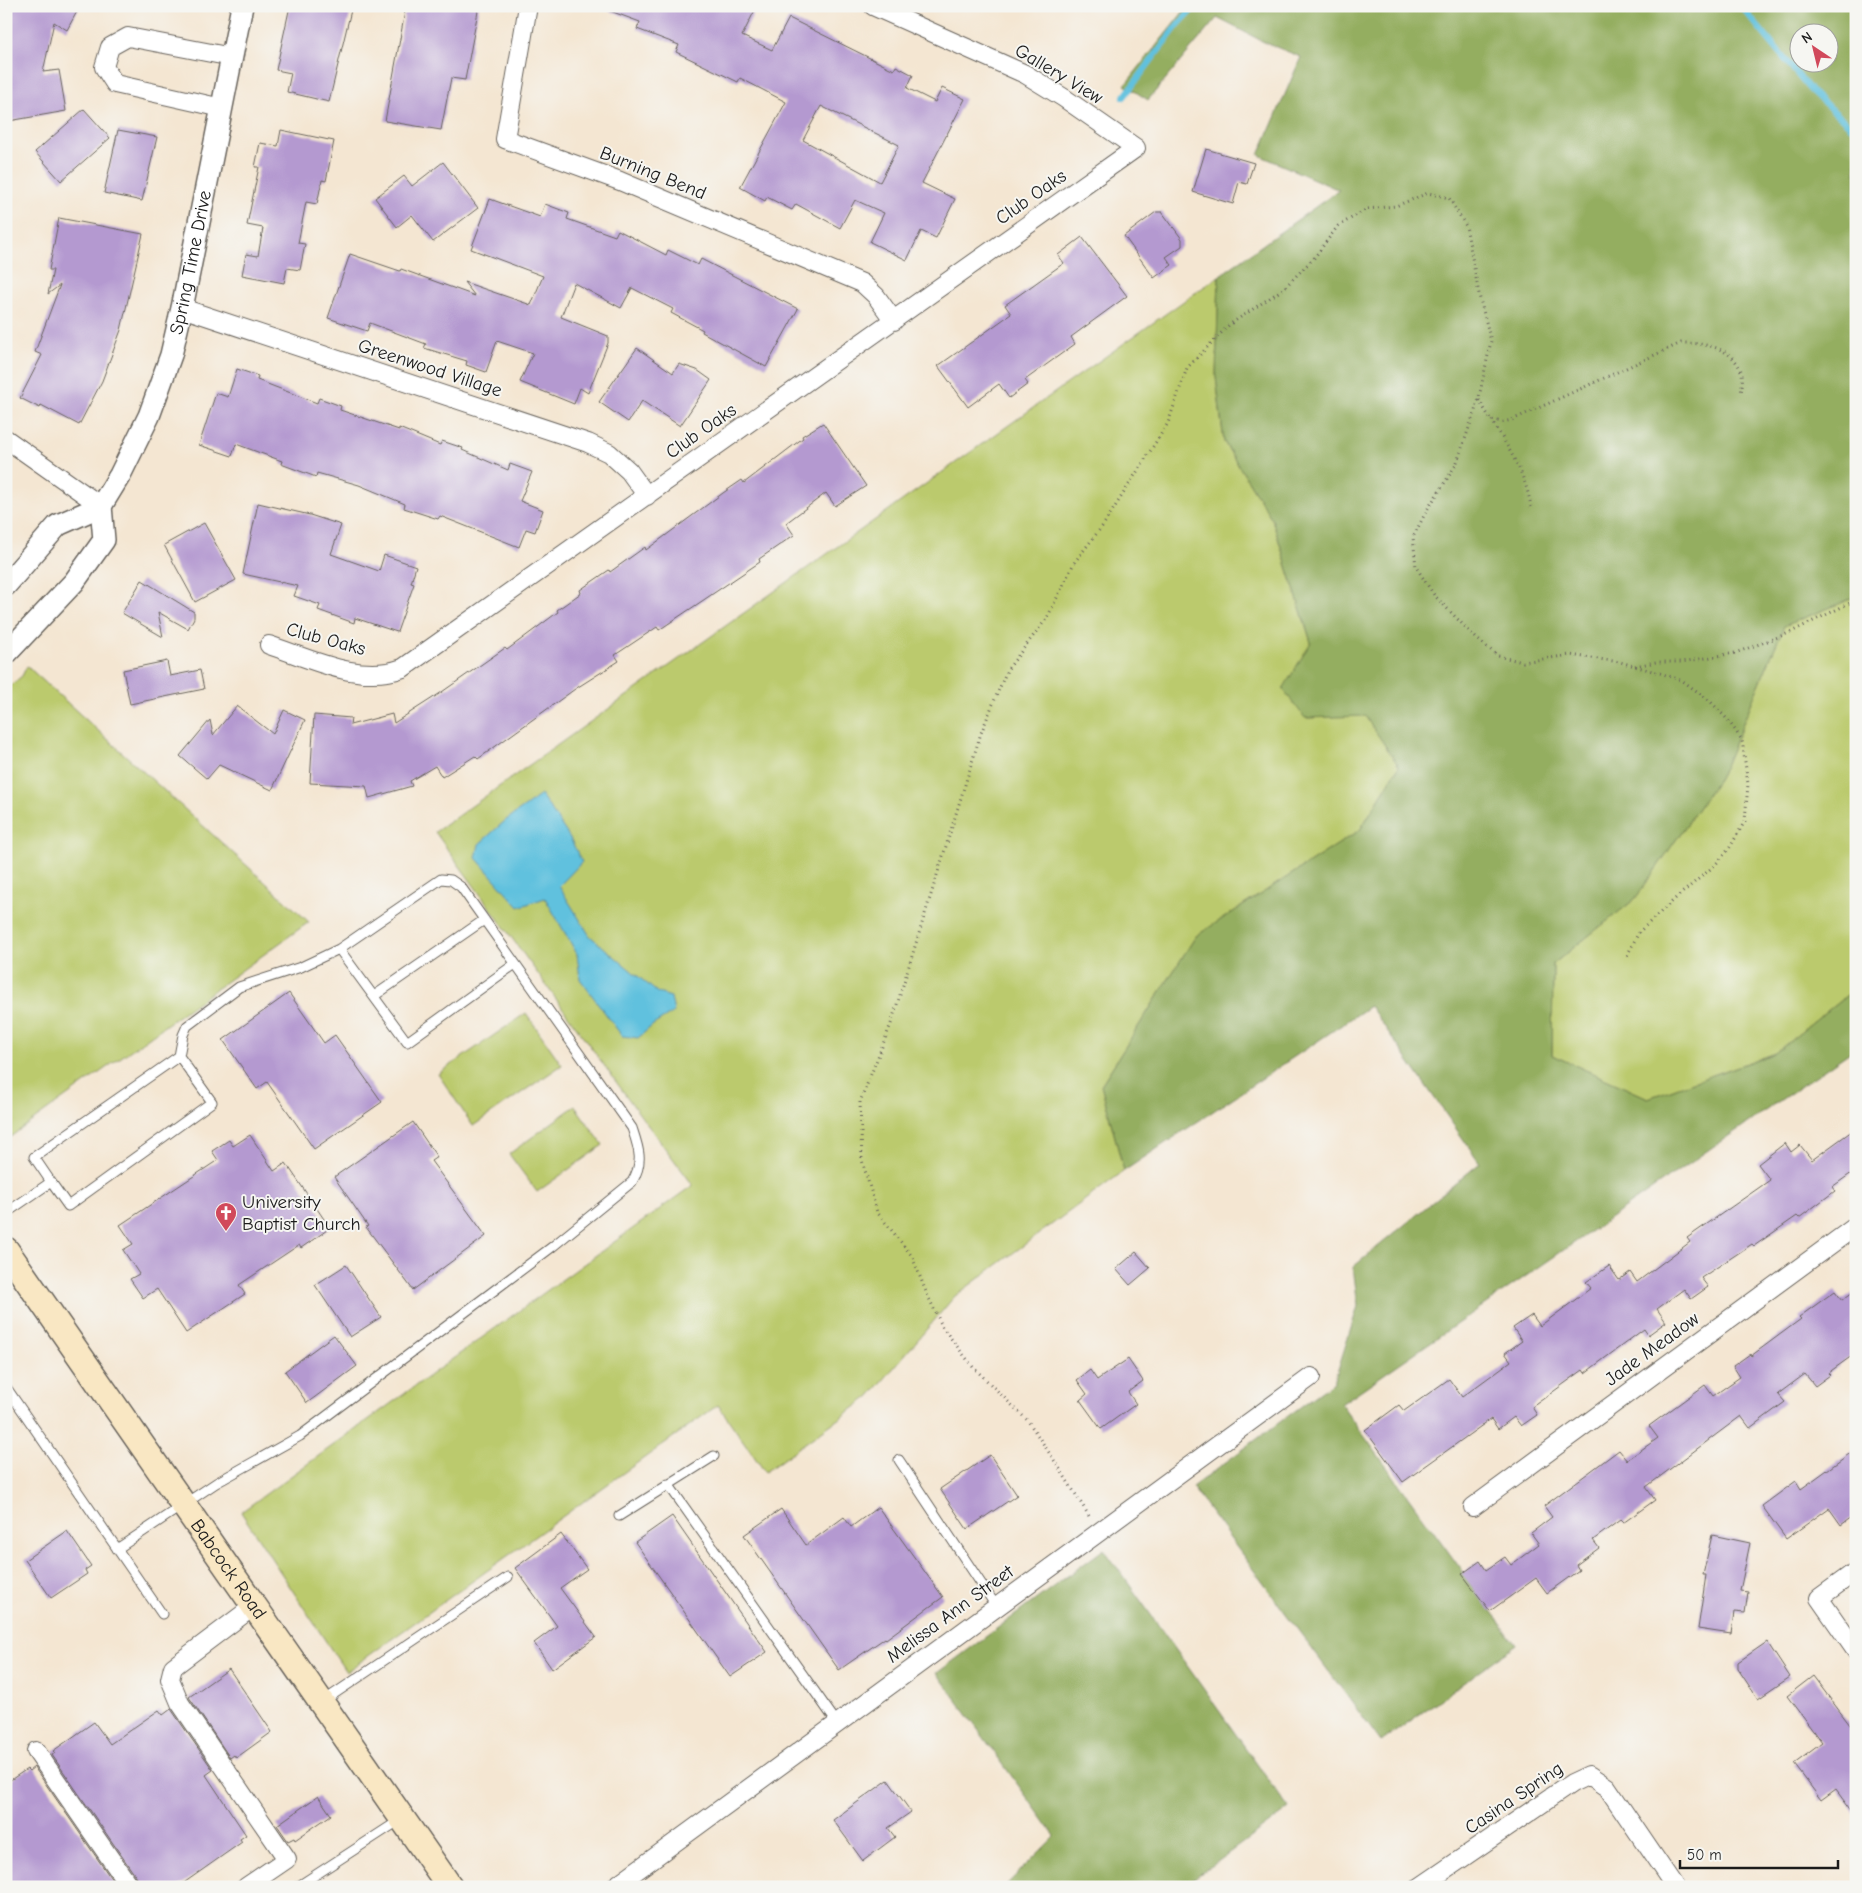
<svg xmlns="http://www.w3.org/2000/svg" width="1862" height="1893" viewBox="0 0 1862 1893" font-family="'Comic Neue',sans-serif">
  <rect width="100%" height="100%" fill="#f6f6f2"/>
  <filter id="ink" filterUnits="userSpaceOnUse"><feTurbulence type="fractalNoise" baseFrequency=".02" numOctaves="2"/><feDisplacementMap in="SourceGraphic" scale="10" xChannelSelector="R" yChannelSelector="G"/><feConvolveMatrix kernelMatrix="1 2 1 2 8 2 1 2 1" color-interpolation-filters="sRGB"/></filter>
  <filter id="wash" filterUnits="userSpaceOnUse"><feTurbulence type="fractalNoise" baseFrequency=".0096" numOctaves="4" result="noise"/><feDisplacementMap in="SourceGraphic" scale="20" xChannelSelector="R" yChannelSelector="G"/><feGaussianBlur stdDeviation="1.12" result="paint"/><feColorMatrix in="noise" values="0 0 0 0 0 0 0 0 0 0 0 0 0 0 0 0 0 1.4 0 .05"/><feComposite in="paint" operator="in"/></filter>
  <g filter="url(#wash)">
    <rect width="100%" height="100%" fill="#f4e6d2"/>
    <!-- green -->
    <path fill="#bbca6d" stroke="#6c7344" d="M1219 276 1216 377 1224 442 1272 519 1311 642 1306 718 1365 715 1399 766 1360 830 1196 936 1101 1085 1124 1171 955 1296 869 1397 765 1472 718 1405 346 1672 241 1512 693 1185 643 1119 435 832Z
      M1856 597V988L1775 1053 1648 1098 1552 1055 1553 964 1635 899 1721 775 1784 626Z
      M27 666 309 922 6 1140V689L22 676Z
      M526 1013 562 1065 473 1126 438 1074Z
      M575 1106 603 1145 537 1192 509 1154Z"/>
    <!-- forest -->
    <path fill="#94ae60" stroke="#58653e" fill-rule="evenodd" d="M1188 6H1856V597L1784 626 1721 775 1635 899 1553 964 1552 1055 1648 1098 1775 1053 1856 988V1048L1341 1404 1516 1645 1381 1742 1192 1487 1334 1382 1358 1306 1353 1267 1480 1163 1370 1006 1124 1171 1101 1085 1196 936 1360 830 1399 766 1365 716 1305 718 1283 689 1311 642 1272 519 1224 442 1216 377 1219 276 1339 190 1259 155 1301 57 1266 43 1217 18 1148 100 1125 85ZM1800 32H1830V62H1800Z
      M1104 1549 1289 1809 1182 1887H1004L1055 1836 937 1673Z"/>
    <!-- water -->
    <path fill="#60c1de" stroke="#3e6e7d" d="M541 795 570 838 582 862 559 886 590 936 658 993 671 997 674 1012 653 1025 638 1038 622 1036 580 979 577 954 545 898 519 907 476 858 479 844 506 820Z"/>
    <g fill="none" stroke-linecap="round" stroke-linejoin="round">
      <!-- stream -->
      <path stroke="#60c1de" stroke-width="6" d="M1363 6 1402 8 1424 6
        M1741 6 1811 91 1856 131
        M1124 97 1178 25 1196 6"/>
    </g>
    <g id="blocks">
      <!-- building -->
      <path fill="#b499d0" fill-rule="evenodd" d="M6 6H80L67 30 54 22 43 72 59 70 66 111 9 121 6 103Z
        M290 6H352L329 102 287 92 291 73 276 70Z
        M406 6H479L465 80 451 78 441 130 385 121Z
        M603 6H757L742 36 772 50 789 18 894 70 896 66 913 75 907 88 935 102 942 88 965 99 922 183 955 199 936 238 921 231 907 260 870 242 884 213 855 200 840 228 796 204 792 210 767 197 765 201 740 187 786 102 740 78 738 82 676 52 679 45 637 29 640 22 602 8ZM821 106 899 145 880 182 803 140Z
        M84 109 110 138 61 181 35 152Z
        M118 130 157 137 142 201 104 193Z
        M281 130 334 141 326 181 322 180 317 204 306 202 298 243 305 244 300 270 287 268 284 283 242 275 246 254 258 256 263 228 247 225 259 167H255L260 143 278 146Z
        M1206 149 1254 163 1247 184 1239 182 1233 204 1193 192Z
        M443 162 478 208 433 242 412 215 397 227 375 198 404 176 412 186Z
        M490 199 540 217 545 204 569 213 567 219 615 236 618 230 666 255 668 250 698 265 701 259 798 309 766 367 702 332 703 330 671 313 673 309 632 288 621 308 574 283 561 317 608 336V343L588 393 580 388 574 404 520 382 533 353 497 341 486 372 466 365 467 361 424 348 426 344 370 323 367 331 328 318 350 254 400 271 401 269 475 296 464 282 531 305 543 276 471 249Z
        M1156 212H1162L1182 239V246L1166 257 1172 265 1154 278 1124 236Z
        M59 218 143 234 121 330 102 381 79 425 41 405 40 408 20 398 42 355 35 352 60 285 48 294 53 270H49Z
        M1082 237 1127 296 1071 337 1075 344 1025 380 1028 384 1009 398 999 384 968 407 938 366 1011 314 1005 305 1064 263 1058 255Z
        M637 348 673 373 679 364 697 370 711 380 680 426 642 401 628 422 599 402Z
        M237 369 258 376 257 380 317 403 319 398 341 406 340 410 399 430V428L440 445 442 441 463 448 462 450 508 470 510 464 532 472 520 501 543 510 535 532 526 529 519 547 440 516 438 519 404 508 405 504 359 485 317 473 316 477 281 464 282 461 236 444 232 456 199 445 216 393 228 397Z
        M823 423 866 486 835 506 826 493 786 523 794 535 759 559 760 562 659 630 657 627 615 655 619 661 575 689 478 759 475 756 442 777 435 766 410 781 412 786 369 798 366 786 310 783 314 715 351 718 350 725 392 714 394 723 439 694 505 648 507 650 558 612 557 610 581 593 580 590 609 570 610 572 645 547 646 550 723 493 742 480 744 483 803 438 802 436Z
        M258 503 310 515 341 525 331 554 379 571 384 555 416 566 411 583 414 584 397 632 355 618 354 623 318 610 320 605 294 596 298 586 243 574Z
        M204 523 236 580 195 602 164 545Z
        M142 580 194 612V618L188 629 158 612 163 637 122 613Z
        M167 661 170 676 200 670 204 689 130 704 123 670Z
        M237 706 273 734 284 710 305 720 272 790 219 765 207 779 180 756 210 720 213 735Z
        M289 993 324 1043 335 1035 382 1102 314 1149 267 1082 257 1089 223 1040Z
        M413 1122 437 1157 431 1161 486 1236 413 1290 366 1227 368 1226 334 1177Z
        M1856 1128V1170L1832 1187 1835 1191 1799 1218 1797 1216 1754 1246 1752 1244 1701 1278 1708 1287 1691 1299 1684 1289 1657 1309 1666 1322 1648 1335 1644 1329 1585 1373 1583 1370 1532 1407 1537 1415 1521 1426 1514 1417 1498 1429 1491 1419 1403 1482 1365 1430 1399 1405 1404 1411 1449 1379 1462 1397 1511 1361 1505 1353 1522 1341 1513 1328 1532 1315 1540 1326 1591 1288 1586 1282 1609 1266 1619 1280 1630 1272 1637 1282 1690 1242 1687 1238 1770 1180 1758 1164 1785 1143 1791 1152 1800 1145 1812 1160Z
        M250 1135 274 1171 286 1163 330 1228 301 1248 299 1245 239 1285 245 1294 186 1333 157 1289 143 1298 130 1279 139 1274 123 1250 133 1244 120 1225 218 1160 212 1151 229 1140 233 1146Z
        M1136 1252 1150 1268 1130 1285 1116 1269Z
        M346 1265 381 1317 350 1337 315 1285Z
        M1856 1290V1353L1828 1373 1830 1375 1815 1386 1805 1374 1778 1394 1785 1402 1750 1428 1741 1416 1646 1487 1655 1500 1623 1523 1620 1520 1593 1540 1599 1548 1576 1565 1579 1570 1547 1593 1536 1578 1490 1611 1462 1574 1480 1561 1486 1570 1505 1557 1511 1565 1539 1544 1531 1533 1552 1517 1544 1506 1619 1450 1627 1460 1658 1438 1649 1426 1705 1385 1713 1396 1740 1377 1733 1366 1750 1354 1751 1356 1801 1319 1799 1317 1835 1291 1842 1300Z
        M334 1335 357 1366 307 1403 285 1371Z
        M1128 1359 1143 1381 1128 1392 1136 1404 1101 1429 1080 1400 1087 1394 1077 1380 1090 1370 1097 1380Z
        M1856 1449V1514L1841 1525 1829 1508 1786 1539 1762 1506 1796 1481 1801 1489Z
        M990 1455 1017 1495 967 1529 940 1489Z
        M878 1507 943 1597 886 1639 885 1638 839 1670 744 1535 781 1509 806 1545 844 1517 851 1527Z
        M672 1516 767 1652 730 1677 635 1542Z
        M67 1531 91 1566 85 1570 87 1574 51 1598 25 1560Z
        M561 1534 587 1569 560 1588 596 1637 552 1669 534 1643 557 1626 515 1568Z
        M1712 1535 1750 1543 1740 1591 1748 1592 1745 1613 1734 1612 1731 1634 1698 1629 1706 1575H1703Z
        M1767 1642 1790 1677 1758 1699 1738 1669V1662Z
        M229 1669 272 1732 236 1758 234 1755 230 1758 189 1697Z
        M1813 1676 1856 1733V1816L1836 1789 1821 1800 1794 1764 1822 1743 1787 1696Z
        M171 1709 213 1770 206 1775 246 1835 240 1839 242 1842 178 1887H141L139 1881 52 1755 55 1753 53 1751 94 1722 110 1744 159 1710 163 1715Z
        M34 1767 117 1887H6V1783L27 1769 29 1771Z
        M888 1780 911 1812 888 1828 895 1837 863 1861 833 1820Z
        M318 1796 331 1815 295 1840 294 1838 288 1841 277 1825Z"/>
    </g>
  </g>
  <g filter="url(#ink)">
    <use href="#blocks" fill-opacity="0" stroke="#68635c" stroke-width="1"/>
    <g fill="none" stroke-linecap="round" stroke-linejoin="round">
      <!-- service casing -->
      <g stroke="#68635c" stroke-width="11">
        <path id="service" d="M339 949 407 1042 515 964
          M374 996 484 920
          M51 1182 68 1206 212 1102 179 1056
          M6 1213 51 1182 34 1157 179 1056 183 1035 187 1026 239 987 301 967 339 949 441 879 451 880 461 887 632 1128C639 1149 644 1162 632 1182L552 1247 300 1436 216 1483 117 1549
          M6 1387 162 1614
          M899 1460 996 1606
          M668 1484 837 1723
          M619 1516 714 1456
          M322 1702 508 1577
          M297 1887 400 1820"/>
      </g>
      <!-- minor casing -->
      <g stroke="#68635c" stroke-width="20">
        <path id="minor" d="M528 6 505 139 620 181 862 283 876 296 894 321
          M222 108 115 84 104 67 110 47 128 37 232 57
          M182 308 588 443 609 453 629 471 647 496
          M6 439 101 506
          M269 645C311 659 359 684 403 668L1136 148 1064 98 1025 74 873 6
          M1473 1507 1856 1226
          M1856 1571 1819 1598 1856 1651
          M36 1751 130 1887
          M246 1887 287 1859 180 1703 170 1679 173 1667 254 1606
          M614 1887 1311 1377
          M1420 1887 1572 1783 1589 1775 1607 1787 1675 1887"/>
      </g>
      <!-- tertiary casing -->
      <g stroke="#68635c" stroke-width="24">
        <g id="tertiary">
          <path id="s1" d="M6 585 58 525 101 506 120 475 149 416 171 355 182 308 242 6"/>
          <path d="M6 654 74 582 104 540 101 506"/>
        </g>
      </g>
      <!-- secondary casing -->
      <g stroke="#68635c" stroke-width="28">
        <g id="secondary">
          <path id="s2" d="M6 1250 450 1887"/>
        </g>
      </g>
      <!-- path -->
      <path stroke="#68635c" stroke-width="3" stroke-dasharray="1 4" stroke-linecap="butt" d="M1479 400 1491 420 1503 422 1512 420 1681 343C1705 343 1734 347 1742 374 1743 380 1742 387 1741 393
        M1492 420C1508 448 1526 474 1531 507
        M1635 666 1656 662H1682L1735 653 1789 633 1856 600
        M1089 1516 1060 1469 1028 1421 973 1367 943 1328 926 1292 912 1256 877 1212 862 1160 860 1102 891 1024 981 733 1007 670 1047 618 1074 563 1104 524 1168 423 1187 368 1229 325 1283 289 1314 258 1338 226 1367 209 1396 206 1428 193 1449 198 1466 226 1480 299 1491 341 1478 402 1456 465 1427 510 1413 537 1416 567 1434 595 1476 638 1498 656 1523 662 1570 655 1620 662 1663 674 1683 681 1710 701 1728 720 1742 740 1748 784 1745 821 1729 849 1715 865 1676 898 1639 932 1627 956"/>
      <!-- service -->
      <use href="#service" stroke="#fff" stroke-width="9"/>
      <!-- minor -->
      <use href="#minor" stroke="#fff" stroke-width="18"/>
      <!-- tertiary -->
      <use href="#tertiary" stroke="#fff" stroke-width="21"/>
      <!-- secondary -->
      <use href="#secondary" stroke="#f9e7c3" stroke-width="25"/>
    </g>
  </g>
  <!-- icons -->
  <defs>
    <g id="church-pin" transform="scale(1.125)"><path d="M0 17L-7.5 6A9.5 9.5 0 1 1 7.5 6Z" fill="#d1495b" stroke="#f6f6f2"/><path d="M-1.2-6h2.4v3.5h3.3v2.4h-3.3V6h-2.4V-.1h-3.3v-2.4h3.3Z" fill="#fff"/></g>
  </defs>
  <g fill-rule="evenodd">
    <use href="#church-pin" x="226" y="1213"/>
  </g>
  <g text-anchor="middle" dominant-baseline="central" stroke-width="4" stroke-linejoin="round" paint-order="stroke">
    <!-- street labels -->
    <g font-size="19" fill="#1c1c1c" stroke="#f6f6f2">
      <text transform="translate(1059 74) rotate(31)">Gallery View</text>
      <text transform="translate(653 173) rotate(22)">Burning Bend</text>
      <text transform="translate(1031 197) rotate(-35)">Club Oaks</text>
      <text stroke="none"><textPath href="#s1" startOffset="388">Spring Time Drive</textPath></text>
      <text transform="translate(430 368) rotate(18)">Greenwood Village</text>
      <text transform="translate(701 431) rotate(-35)">Club Oaks</text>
      <text transform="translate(326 639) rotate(15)">Club Oaks</text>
      <text transform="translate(1652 1349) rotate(-36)">Jade Meadow</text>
      <text stroke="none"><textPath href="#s2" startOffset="389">Babcock Road</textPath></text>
      <text transform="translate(950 1614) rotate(-36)">Melissa Ann Street</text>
      <text transform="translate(1514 1798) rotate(-34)">Casina Spring</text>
    </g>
    <!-- poi labels -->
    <g font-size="19" fill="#1c1c1c" stroke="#f6f6f2" text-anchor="start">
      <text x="242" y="1202">University<tspan x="242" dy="22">Baptist Church</tspan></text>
    </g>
  </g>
  <!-- margin -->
  <rect width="1862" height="1893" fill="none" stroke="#f6f6f2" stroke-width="25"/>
  <!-- north arrow -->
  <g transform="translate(1814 48) rotate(325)"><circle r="24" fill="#f6f6f2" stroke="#9f9f9c"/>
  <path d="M0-4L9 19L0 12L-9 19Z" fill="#d1495b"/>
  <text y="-8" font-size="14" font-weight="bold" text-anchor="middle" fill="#1c1c1c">N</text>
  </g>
  <!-- scale -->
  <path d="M1680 1860v8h158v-8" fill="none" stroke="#1c1c1c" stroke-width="2.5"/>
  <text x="1687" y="1860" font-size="15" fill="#1c1c1c" stroke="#f6f6f2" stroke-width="4" paint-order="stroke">50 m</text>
</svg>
